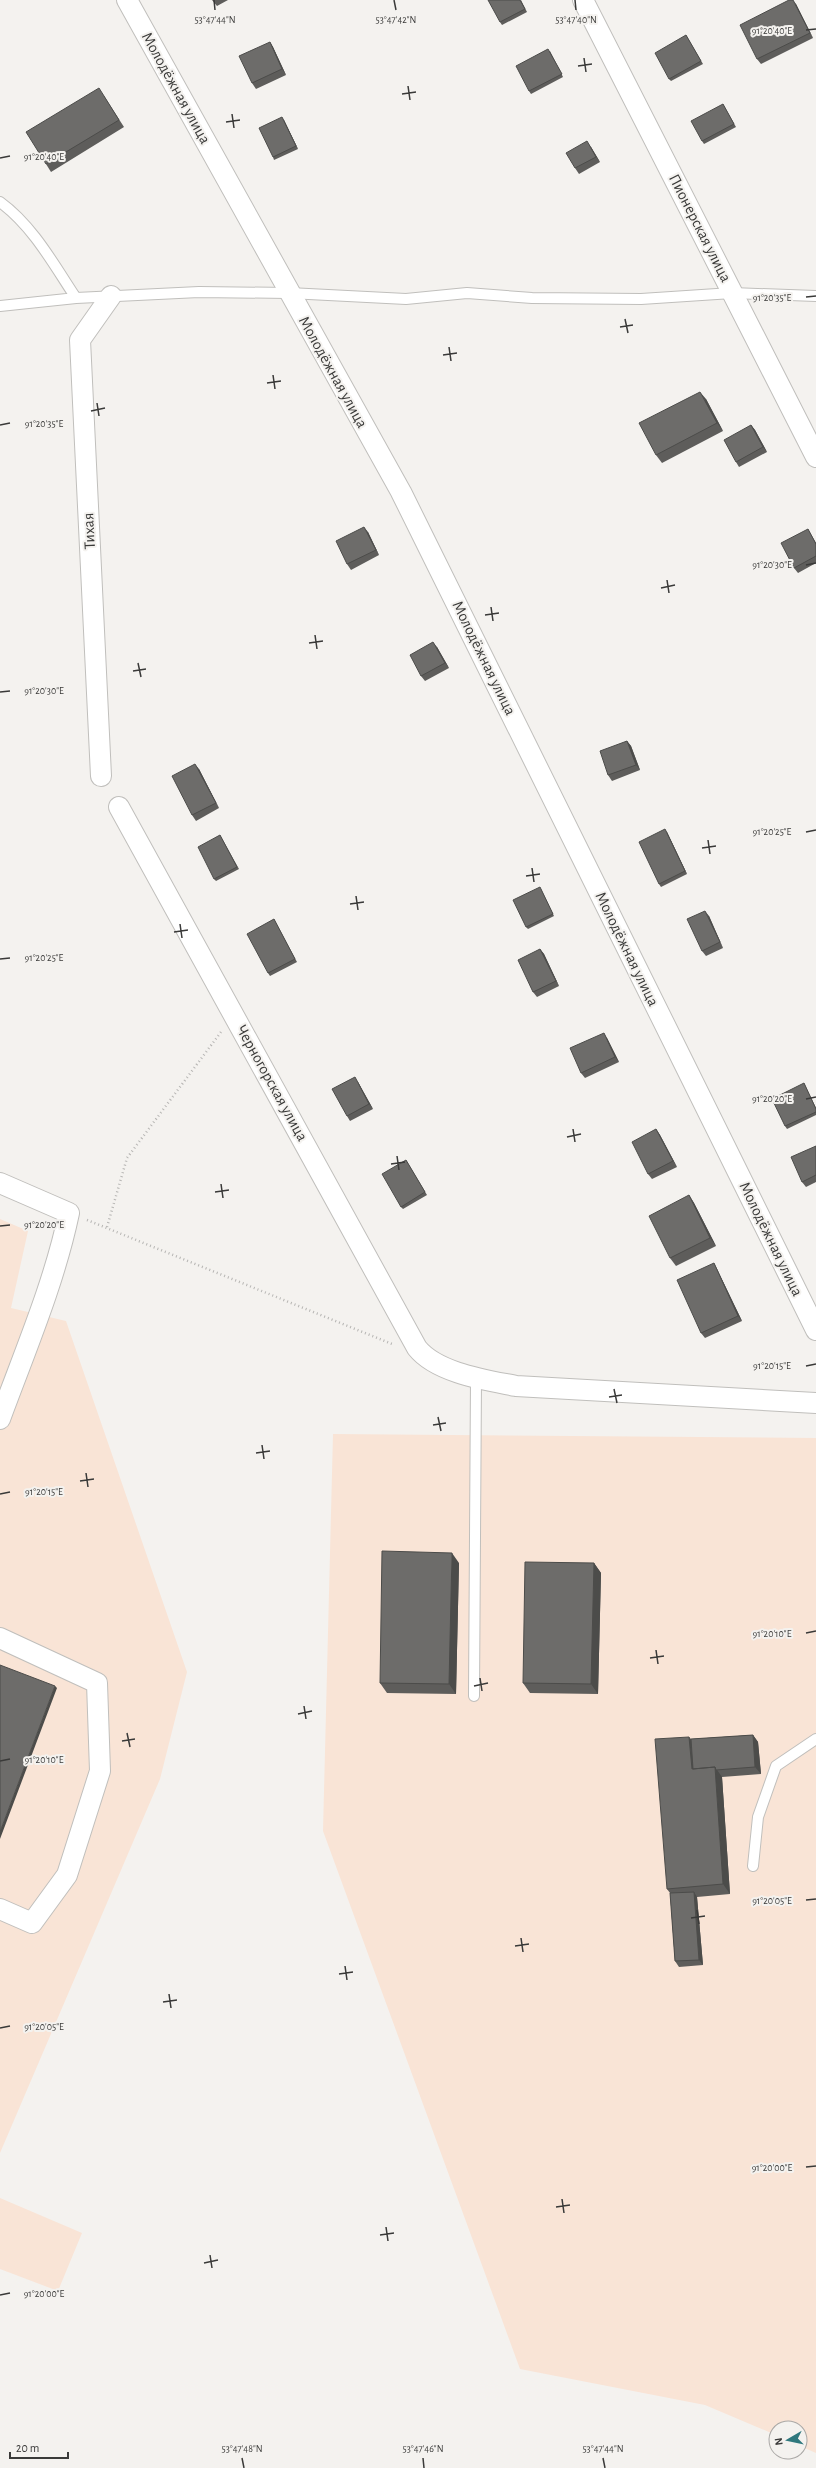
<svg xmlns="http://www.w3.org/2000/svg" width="816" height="2468" viewBox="0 0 816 2468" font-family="'Alegreya Sans',sans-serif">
  <rect width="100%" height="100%" fill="#f4f2ef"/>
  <!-- industrial -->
  <path fill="#f9e4d6" d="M0 1219 28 1231 11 1308 66 1321 187 1672 160 1779 0 2153Z
    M333 1434 816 1438V2453L800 2446V2428H776V2435L705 2405 520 2369 323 1831Z
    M0 2198 82 2233 58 2291 0 2269Z"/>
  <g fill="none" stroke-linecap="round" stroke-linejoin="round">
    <!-- service casing -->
    <g stroke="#c0bfbc" stroke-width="12">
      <path id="service" d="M0 202C33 226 54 265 76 298
        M0 306 76 298 199 292 289 293 406 299 467 293 532 298 641 299 732 293 816 296
        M474 1696 476 1379
        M753 1866 758 1817 776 1766 816 1739"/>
    </g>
    <!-- minor casing -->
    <g stroke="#c0bfbc" stroke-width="22">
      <path id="minor" d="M127 0 401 492 816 1330
        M583 0 816 457
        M101 776 80 340 111 296
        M119 807 417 1348C437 1373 486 1380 516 1386L816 1403
        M0 1183 69 1213C54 1284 25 1351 0 1419
        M0 1638 97 1683 100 1771 67 1875 32 1923 0 1909"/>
    </g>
    <!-- path -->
    <path stroke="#b6b5b3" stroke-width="2.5" stroke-dasharray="1 3" stroke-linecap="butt" d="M87 1220 392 1344
      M107 1227 127 1158 221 1032"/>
    <!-- service -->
    <use href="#service" stroke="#fff" stroke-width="10"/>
    <!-- minor -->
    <use href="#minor" stroke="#fff" stroke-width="20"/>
  </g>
  <!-- wall -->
  <path fill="#5e5d5b" d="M212 0H228L217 6Z
    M521 0 527 12 502 25 500 22Z
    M796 4 813 38 761 64 757 59Z
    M686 35 703 64 671 81 669 79Z
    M270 42 273 47 286 75 256 89 252 83Z
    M550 51 563 77 531 94 529 91Z
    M104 96 124 127 51 172 46 164Z
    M723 104 736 127 704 144 702 141Z
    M284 120 298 149 274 160 273 157Z
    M591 147 600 162 579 174 575 168Z
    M706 399 723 431 662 463 656 455Z
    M751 425 755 430 767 452 739 467 736 462Z
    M808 529 816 543V563L798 573 794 568Z
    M368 532 379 555 351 570 347 564Z
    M437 647 449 668 425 681 421 676Z
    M627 741 631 746 640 770 612 781 608 775Z
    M199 769 219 808 196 821 192 815Z
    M667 832 687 874 661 887 659 884Z
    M220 835 239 869 216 881 214 879Z
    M541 889 554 916 528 929 526 927Z
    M709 916 723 948 706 956 702 951Z
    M274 919 297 962 270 976 268 973Z
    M540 949 544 954 559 986 537 997 533 992Z
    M607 1038 619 1062 585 1078 581 1073Z
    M358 1082 373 1109 350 1121 347 1116Z
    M804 1083 816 1108V1115L787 1129 785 1126Z
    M656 1129 660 1135 677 1167 652 1179 648 1174Z
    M816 1146V1182L806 1187 802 1182Z
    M406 1160 427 1195 403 1209 401 1207Z
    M689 1195 694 1203 716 1246 676 1266 670 1258Z
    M714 1263 717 1269 742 1321 705 1338 701 1333Z
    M459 1563 456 1694 387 1693 380 1683Z
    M594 1563 601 1573 598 1694 530 1693 523 1683Z
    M753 1735 758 1742 761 1774 722 1777 730 1894 697 1897 703 1965 679 1967 675 1961 670 1893 667 1889 689 1737 691 1739Z"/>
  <!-- shaded-wall -->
  <path fill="#4c4c4a" d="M793 0 796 4 813 38 810 33Z
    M270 42 273 47 286 75 282 69Z
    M282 117 284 120 298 149 296 146Z
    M587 141 591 147 600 162 596 157Z
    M700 392 706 399 723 431 717 423Z
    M751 425 755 430 767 452 763 447Z
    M364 527 368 532 379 555 376 550Z
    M433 642 437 647 449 668 445 663Z
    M627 741 631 746 640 770 636 765Z
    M195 764 199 769 219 808 216 803Z
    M665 829 667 832 687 874 685 871Z
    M705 911 709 916 723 948 720 942Z
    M540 949 544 954 559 986 556 981Z
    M604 1033 607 1038 619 1062 615 1057Z
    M355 1077 358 1082 373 1109 369 1104Z
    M656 1129 660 1135 677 1167 673 1161Z
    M689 1195 694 1203 716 1246 710 1238Z
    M714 1263 717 1269 742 1321 738 1316Z
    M452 1553 459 1563 456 1694 449 1684Z
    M594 1563 601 1573 598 1694 591 1684Z
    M55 1686 57 1688 0 1839V1832Z
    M753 1735 758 1742 761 1774 755 1767Z
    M689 1737 696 1747 698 1771 692 1769Z
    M715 1767 722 1777 730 1894 723 1884Z
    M694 1892 697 1897 703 1965 699 1960Z"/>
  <!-- building -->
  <path fill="#6d6c6a" stroke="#4c4c4a" d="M488 0H520L525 9 500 22Z
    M789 0H793L810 33 757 59 740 25Z
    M686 35 701 61 669 79 655 53Z
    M270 42 282 69 252 83 239 56Z
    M548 49 562 74 529 91 516 66Z
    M99 88 119 120 46 164 26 132Z
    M723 104 734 124 702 141 691 121Z
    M282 117 296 146 273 157 259 128Z
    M587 141 596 157 575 168 566 153Z
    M700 392 717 423 656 455 639 423Z
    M751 425 763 447 736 462 724 440Z
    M364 527 376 550 347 564 336 541Z
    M808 529 816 544V556L794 568 781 543Z
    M433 642 445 663 421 676 410 655Z
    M627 741 636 765 608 775 600 751Z
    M195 764 216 803 192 815 172 776Z
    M665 829 685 871 659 884 639 842Z
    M220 835 237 867 214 879 198 847Z
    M540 887 553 914 526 927 513 900Z
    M705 911 720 942 702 951 687 919Z
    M274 919 295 959 268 973 247 934Z
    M540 949 556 981 533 992 518 960Z
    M604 1033 615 1057 581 1073 570 1048Z
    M355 1077 369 1104 347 1116 332 1089Z
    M804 1083 816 1109V1112L785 1126 772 1099Z
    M656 1129 673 1161 648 1174 632 1142Z
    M816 1146V1175L802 1182 791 1157Z
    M406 1160 425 1192 401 1207 382 1174Z
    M689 1195 710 1238 670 1258 649 1216Z
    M714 1263 738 1316 701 1333 677 1280Z
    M382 1551 452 1553 449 1684 380 1683Z
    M525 1562 594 1563 591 1684 523 1683Z
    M0 1665 55 1686 0 1832Z
    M753 1735 755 1767 716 1770 715 1767 693 1769 691 1739Z
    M689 1737 692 1769 715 1767 723 1884 667 1889 655 1739Z
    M694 1892 699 1960 675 1961 670 1893Z"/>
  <!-- ticks -->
  <path fill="none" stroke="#3a3a39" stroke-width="1.5" d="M214 0 215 10M394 0 396 10M575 0 576 10M806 30 816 29M584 58 586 72M578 66 592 64M408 86 410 100M402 94 416 92M232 114 234 128M226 122 240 120M0 158 10 156M806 297 816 296M625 319 628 333M620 327 633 325M449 347 451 361M443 355 457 353M273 375 275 389M267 383 281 381M97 403 99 416M91 411 105 408M0 425 10 423M806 565 816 563M667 580 669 593M661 588 675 585M491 607 493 621M485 615 499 613M315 635 317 649M309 643 323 641M138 663 141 677M133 671 146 669M0 692 10 691M806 832 816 830M708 840 710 854M702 848 716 846M532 868 534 882M526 876 540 874M356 896 358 910M350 904 364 902M180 924 182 938M174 932 188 930M0 959 10 958M806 1099 816 1097M573 1129 575 1142M567 1137 581 1134M397 1156 399 1170M391 1164 405 1162M221 1184 223 1198M215 1192 229 1190M0 1226 10 1225M806 1366 816 1364M614 1389 617 1403M609 1397 622 1395M438 1417 441 1431M433 1425 446 1423M262 1445 264 1459M256 1453 270 1451M86 1473 88 1487M80 1481 94 1479M0 1494 10 1492M806 1633 816 1631M656 1650 658 1664M650 1658 664 1656M480 1678 482 1691M474 1686 488 1683M304 1706 306 1719M298 1714 312 1711M127 1733 130 1747M122 1741 135 1739M0 1761 10 1759M806 1900 816 1899M697 1910 699 1924M691 1918 705 1916M521 1938 523 1952M515 1946 529 1944M345 1966 347 1980M339 1974 353 1972M169 1994 171 2008M163 2002 177 2000M0 2028 10 2026M806 2167 816 2166M562 2199 564 2213M556 2207 570 2205M386 2227 388 2241M380 2235 394 2233M210 2255 212 2268M204 2263 218 2260M0 2295 10 2293M242 2458 244 2468M423 2458 424 2468M603 2458 605 2468"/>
  <g text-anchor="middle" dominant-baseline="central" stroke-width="4" stroke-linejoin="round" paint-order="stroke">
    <!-- street labels -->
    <g font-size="16" fill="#3a3a39" stroke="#f4f2ef">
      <text transform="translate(176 88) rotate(61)">Молодёжная улица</text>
      <text transform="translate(700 228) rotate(63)">Пионерская улица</text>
      <text transform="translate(333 372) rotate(61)">Молодёжная улица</text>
      <text transform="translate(89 531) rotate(-93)">Тихая</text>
      <text transform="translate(484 658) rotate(64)">Молодёжная улица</text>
      <text transform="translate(627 949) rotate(64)">Молодёжная улица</text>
      <text transform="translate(272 1083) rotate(61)">Черногорская улица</text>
      <text transform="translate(771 1239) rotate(64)">Молодёжная улица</text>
    </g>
  </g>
  <g font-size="10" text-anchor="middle" fill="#3a3a39" stroke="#f4f2ef" stroke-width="4" stroke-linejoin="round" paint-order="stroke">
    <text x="576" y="23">53°47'40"N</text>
    <text x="215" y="23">53°47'44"N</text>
    <text x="396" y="23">53°47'42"N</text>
    <text x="772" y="34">91°20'40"E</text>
    <text x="44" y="160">91°20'40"E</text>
    <text x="772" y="301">91°20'35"E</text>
    <text x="44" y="427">91°20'35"E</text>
    <text x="772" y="568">91°20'30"E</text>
    <text x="44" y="694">91°20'30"E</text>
    <text x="772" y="835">91°20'25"E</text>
    <text x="44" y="961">91°20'25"E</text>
    <text x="772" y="1102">91°20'20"E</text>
    <text x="44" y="1228">91°20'20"E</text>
    <text x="772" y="1369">91°20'15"E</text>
    <text x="44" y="1495">91°20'15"E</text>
    <text x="772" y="1637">91°20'10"E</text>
    <text x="44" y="1763">91°20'10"E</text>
    <text x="772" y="1904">91°20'05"E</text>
    <text x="44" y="2030">91°20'05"E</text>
    <text x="772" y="2171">91°20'00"E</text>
    <text x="44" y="2297">91°20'00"E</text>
    <text x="242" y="2452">53°47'48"N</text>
    <text x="423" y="2452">53°47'46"N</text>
    <text x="603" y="2452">53°47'44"N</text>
  </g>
  <!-- north arrow -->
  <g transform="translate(788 2440) rotate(261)"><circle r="19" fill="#f4f2ef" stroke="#aaa8a6"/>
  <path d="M0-3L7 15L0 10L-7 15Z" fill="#2f787d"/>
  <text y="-6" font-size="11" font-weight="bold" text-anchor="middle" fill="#3a3a39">N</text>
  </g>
  <!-- scale -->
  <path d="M10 2452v6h58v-6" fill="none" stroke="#3a3a39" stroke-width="2"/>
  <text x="16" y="2452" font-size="12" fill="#3a3a39" stroke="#f4f2ef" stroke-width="3" paint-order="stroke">20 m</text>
</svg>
